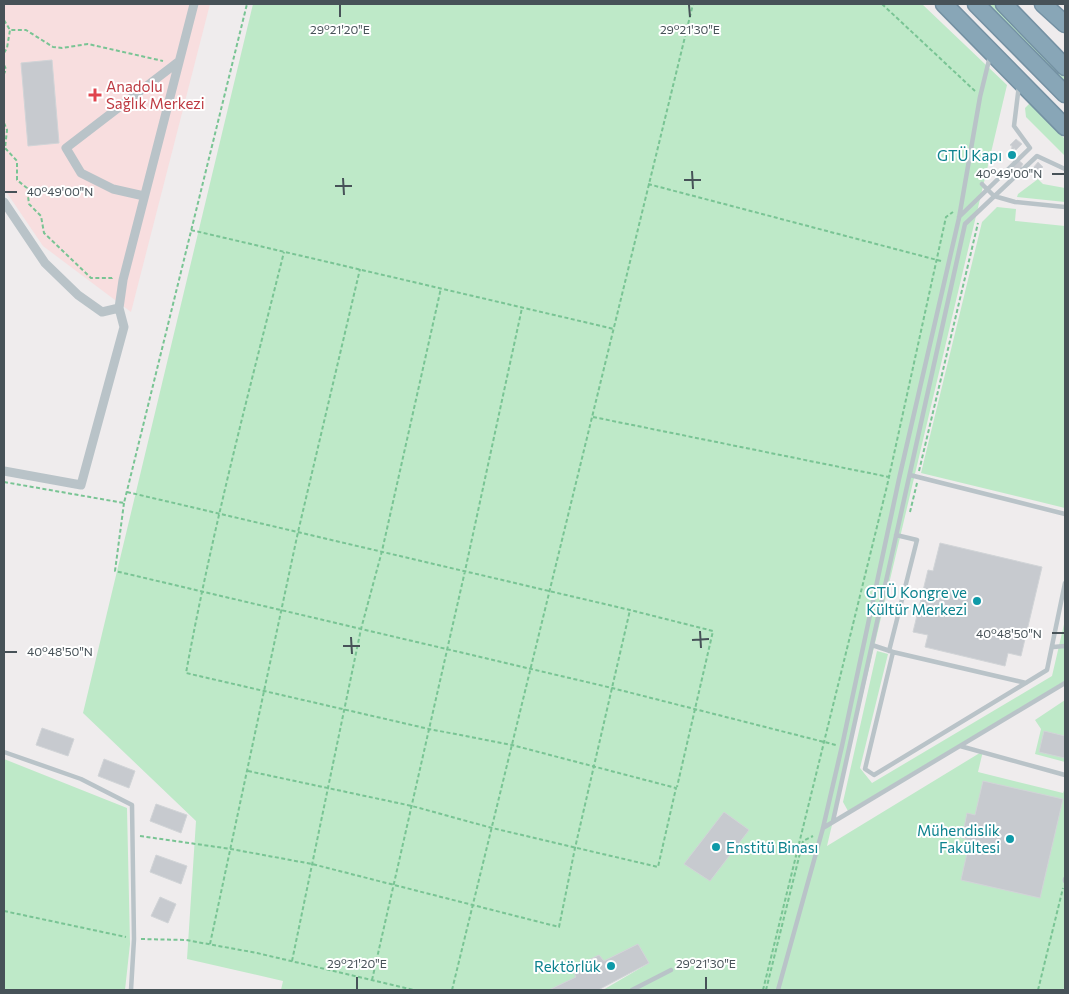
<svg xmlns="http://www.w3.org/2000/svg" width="1069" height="994" viewBox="0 0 1069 994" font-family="Commissioner,sans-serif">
  <rect width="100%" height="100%" fill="#efeced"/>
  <!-- medical -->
  <path fill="#f8dedf" d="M4 4H210L131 312 43 246 5 190Z"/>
  <!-- green -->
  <path fill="#bee9c8" d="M253 4H922L1007 85 827 846 983 751 978 772 1063 793 1065 787V986L1063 990H603L649 963 638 944 604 961 599 955 572 968 576 977 549 990H281L283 981 187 959 196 821 83 713Z
    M985 4H994L1065 78V86Z
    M1030 103 1065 139V156L1026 117 1025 108Z
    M1038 179 1043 184 1065 188V202L1017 197 1018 194Z
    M997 207 1016 209 1015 221 1065 226V508L921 473 982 222Z
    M1065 620V681L848 811 843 802 877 651 888 654 860 768 872 783 1052 676Z
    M1065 700V762L1035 754 1041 729 1035 720Z
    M4 759 127 808 130 944 125 990H4Z"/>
  <!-- building -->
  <path fill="#c7cacf" stroke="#d1d4d7" d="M52 60 59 143 28 146 21 63Z
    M1016 139 1022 144 1016 150 1014 148 1015 161 1017 159 1023 164 1021 167 1028 169 1033 168 1038 162 1043 167 1037 172H1027L1019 169 1018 171 1011 165 1014 162 1011 156 1012 146 1010 145Z
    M940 543 1042 567 1021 656 1008 653 1005 666 925 647 928 635 913 632 928 570 933 571Z
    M42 728 74 739 68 756 36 745Z
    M1044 731 1065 736V758L1039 752Z
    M104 759 135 771 129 788 98 776Z
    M983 781 1063 799 1040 898 961 880 970 840 962 838 967 813 975 815Z
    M156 804 187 815 181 833 150 821Z
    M724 812 749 830 710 881 684 864Z
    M156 855 187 866 181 884 150 872Z
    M160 897 176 904 168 923 151 916Z
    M638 944 649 963 598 990H549L576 977 572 968 599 955 604 961Z"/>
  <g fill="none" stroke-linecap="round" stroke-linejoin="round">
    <!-- highway casing -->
    <g stroke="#7491a3" stroke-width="19">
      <path id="highway" d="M944 4 1065 127
        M976 4 1065 94
        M1004 4 1065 67
        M1043 4 1065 24"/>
    </g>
    <!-- path -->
    <path stroke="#79c494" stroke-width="2" stroke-dasharray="4 2.5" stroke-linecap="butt" d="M882 4 975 91
      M4 20 10 30H26L53 47 62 48 88 44 163 61
      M4 53 7 48 10 30
      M4 65 6 69 4 74
      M4 99V108
      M4 123 7 130 5 148 17 161V180L27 188 29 204 41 216 44 233 91 278H112L114 276
      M648 184 941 261
      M191 230 614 329
      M593 417 889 477
      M919 471 978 223
      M4 482 124 503 247 4
      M127 492 630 610 713 631 677 787
      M124 503 115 571 612 688 836 745
      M910 512 917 483
      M248 771 412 806 492 828 658 867 676 788 512 745 429 729 186 673C212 531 249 391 284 252
      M140 836 231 849 312 864 559 927 575 848 630 610
      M4 911 126 937
      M141 939 186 940 257 953 414 990
      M210 944 298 532 360 269
      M292 961 361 629 382 551 441 288
      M372 980 465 571 522 308
      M452 990 693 4
      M763 990 887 486 946 217 953 212
      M766 990 803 841 813 836
      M1038 990 1063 888"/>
    <!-- lane -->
    <path stroke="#b9c3c8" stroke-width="4.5" d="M982 184 994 196 1015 202 1065 207
      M959 217 1030 148 1014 126 1019 85
      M910 475 1065 514
      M872 645 893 652 1026 683
      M1053 647 1065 646
      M889 651 917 540 896 535
      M893 652 865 769 874 775 1047 670 1065 583
      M960 746 1065 775
      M4 752 81 779 132 805 134 939 131 990
      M833 821 965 224 1037 156 1065 169
      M823 828 1065 683
      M1065 881V879
      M632 990 671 970
      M778 990 823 828 842 746 899 479 959 218 980 97 990 56"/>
    <!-- street -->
    <path stroke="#b9c3c8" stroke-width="9" d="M144 196 113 189 81 173 66 148 178 62
      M4 202 45 263 78 295 102 312 119 308
      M4 471 81 485 124 327 119 308 123 280 194 4"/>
    <!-- highway -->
    <use href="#highway" stroke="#88a6b7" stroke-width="16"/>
  </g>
  <!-- ticks -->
  <path fill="none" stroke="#475258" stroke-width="2" d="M340 5V17M689 5 690 17M692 171 693 189M1052 174H1064M343 178 344 195M684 180H701M335 186H352M5 192H17M700 631 701 648M1052 633H1064M351 637 352 654M692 640 709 639M343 646H360M5 652H17M357 977V989M706 977V989"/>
  <!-- markers -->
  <path fill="#e0444e" stroke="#fff" stroke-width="2" d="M92.5 87.5h5v5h5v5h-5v5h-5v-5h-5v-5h5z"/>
  <g fill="#0f9aa8" stroke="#fff" stroke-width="2">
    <circle cx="1012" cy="155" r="5"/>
    <circle cx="977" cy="601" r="5"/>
    <circle cx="1010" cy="839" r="5"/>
    <circle cx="716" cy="847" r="5"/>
    <circle cx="611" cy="966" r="5"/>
  </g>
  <g text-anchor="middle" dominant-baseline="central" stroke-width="4" stroke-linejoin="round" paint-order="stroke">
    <!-- health labels -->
    <g font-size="15" fill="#be3a42" stroke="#fff" text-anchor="start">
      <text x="106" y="86">Anadolu<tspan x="106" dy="17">Sağlık Merkezi</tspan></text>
    </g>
    <!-- culture labels -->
    <g font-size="15" fill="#0d838f" stroke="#fff" text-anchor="end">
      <text x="1002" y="155">GTÜ Kapı</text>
      <text x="967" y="592">GTÜ Kongre ve<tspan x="967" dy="17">Kültür Merkezi</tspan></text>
      <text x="1000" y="830">Mühendislik<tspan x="1000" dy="17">Fakültesi</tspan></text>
      <text x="726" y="847" text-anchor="start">Enstitü Binası</text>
      <text x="601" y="966">Rektörlük</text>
    </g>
  </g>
  <g font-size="12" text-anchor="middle" fill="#475258" stroke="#fff" stroke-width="4" stroke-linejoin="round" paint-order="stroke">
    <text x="340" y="34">29°21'20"E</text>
    <text x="690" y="34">29°21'30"E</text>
    <text x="1009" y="178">40°49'00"N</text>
    <text x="60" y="196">40°49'00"N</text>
    <text x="1009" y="638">40°48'50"N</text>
    <text x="60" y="656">40°48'50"N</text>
    <text x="357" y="968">29°21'20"E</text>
    <text x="706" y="968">29°21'30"E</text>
  </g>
  <!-- border -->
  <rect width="1069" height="994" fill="none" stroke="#475258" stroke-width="10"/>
</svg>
